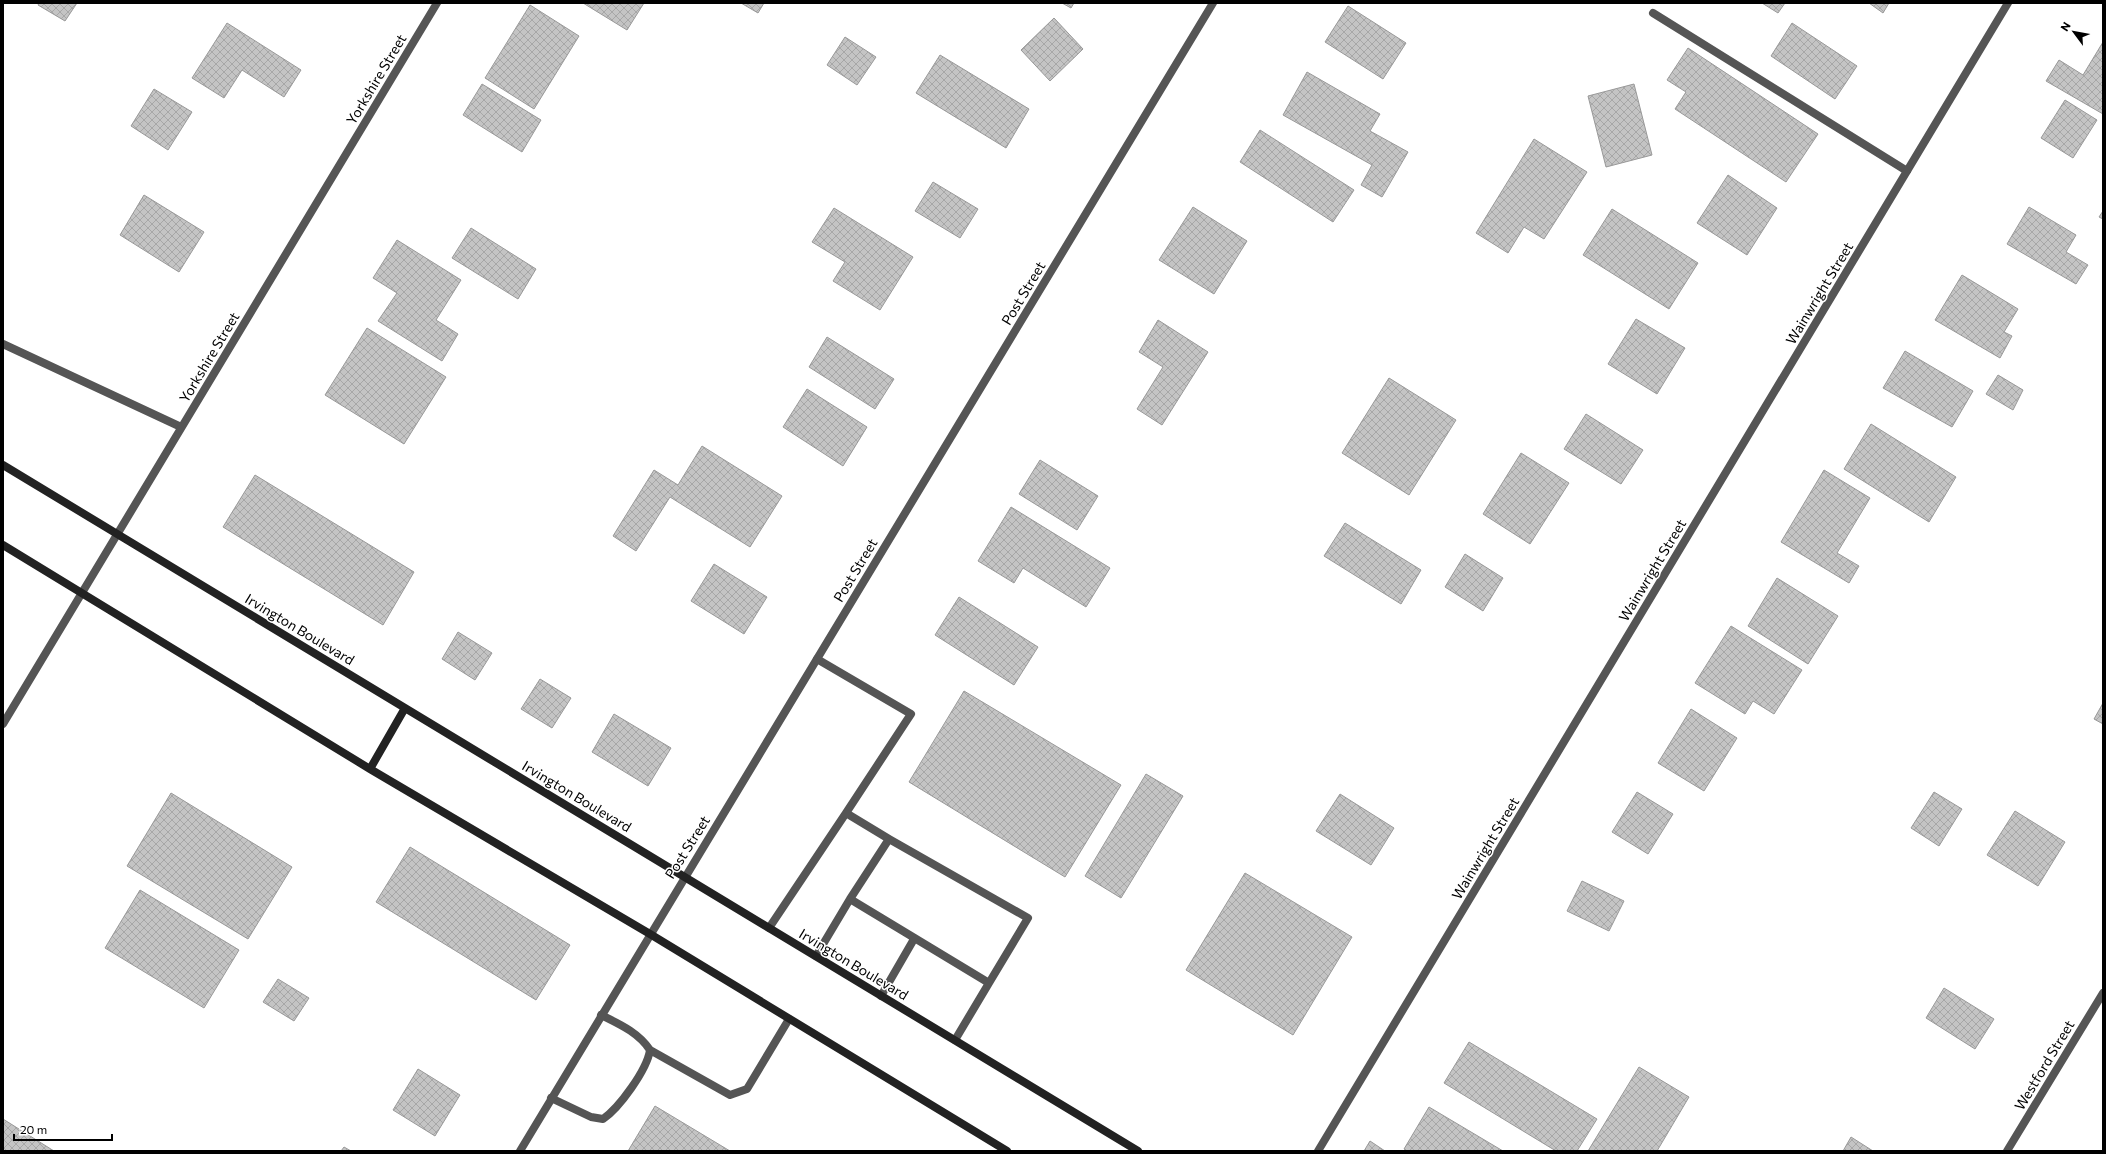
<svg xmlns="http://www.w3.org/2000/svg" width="2106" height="1154" viewBox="0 0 2106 1154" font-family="Commissioner,sans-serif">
  <defs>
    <pattern id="building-cross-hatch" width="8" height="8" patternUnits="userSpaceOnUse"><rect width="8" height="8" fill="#c4c4c4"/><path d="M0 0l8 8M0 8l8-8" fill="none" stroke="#a7a7a7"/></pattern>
  </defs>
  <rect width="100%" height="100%" fill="#fff"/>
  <!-- building -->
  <path fill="url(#building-cross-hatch)" stroke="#999" d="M39 3H77L65 21 38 5Z
    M583 3H644L627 30Z
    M741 3H764L758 13Z
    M1062 3H1074L1071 8Z
    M1762 3H1785L1778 13Z
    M1869 3H1889L1883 13Z
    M530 5 579 36 534 109 485 78Z
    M1348 6 1406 43 1383 79 1325 42Z
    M1054 18 1083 49 1050 81 1021 50Z
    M227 23 301 70 284 97 242 70 224 98 192 78Z
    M1792 23 1857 66 1835 99 1771 56Z
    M845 37 876 57 857 85 827 65Z
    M2103 42V114L2046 81 2059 60 2083 75Z
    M1688 48 1818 134 1786 182 1675 109 1686 92 1667 80Z
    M940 55 1029 109 1006 148 916 93Z
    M1307 72 1380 114 1370 131 1408 152 1382 197 1361 185 1372 165 1283 115Z
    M482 84 541 120 522 152 463 115Z
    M1634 84 1652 155 1606 167 1588 96Z
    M154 89 192 112 168 150 131 126Z
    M2065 100 2097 120 2073 158 2041 138Z
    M1260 130 1354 190 1333 222 1240 162Z
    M1534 139 1587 172 1544 239 1524 227 1508 253 1476 233Z
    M1728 175 1777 208 1747 255 1697 223Z
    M933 182 978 209 960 238 915 211Z
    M144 195 204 232 179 272 120 235Z
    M1193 207 1247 241 1214 294 1159 260Z
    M2029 207 2076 235 2066 252 2088 265 2076 284 2007 244Z
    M834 208 913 257 880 310 833 281 845 262 812 242Z
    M1612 209 1698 263 1669 309 1583 255Z
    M2103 211V219L2099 217Z
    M471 228 536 269 518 299 452 258Z
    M397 240 461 280 436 320 458 334 442 361 378 321 397 293 373 278Z
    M1962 275 2018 309 2004 332 2012 336 2000 358 1935 320Z
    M1636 319 1685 348 1657 394 1608 364Z
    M1158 320 1208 352 1162 425 1137 409 1163 367 1139 352Z
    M367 328 446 377 404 444 325 395Z
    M827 337 894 379 875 409 809 367Z
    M1905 351 1973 391 1952 427 1883 388Z
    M1998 375 2023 390 2013 410 1986 394Z
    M1389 378 1456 420 1409 495 1342 453Z
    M807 389 867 427 843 466 783 427Z
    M1586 414 1643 450 1621 484 1564 449Z
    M1871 424 1956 477 1929 522 1844 469Z
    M702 446 782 496 750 547 670 497 636 551 613 536 654 470 678 485Z
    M1521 453 1569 483 1530 544 1483 514Z
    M1040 460 1098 496 1077 530 1019 494Z
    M1824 470 1870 498 1837 553 1859 566 1849 583 1781 542Z
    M255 475 414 572 383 625 223 527Z
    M1011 507 1110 568 1086 607 1023 568 1014 583 978 561Z
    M1345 523 1421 570 1401 604 1324 556Z
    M1465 554 1503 578 1483 611 1445 587Z
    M714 564 767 597 744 634 691 601Z
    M1777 578 1838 616 1808 664 1748 626Z
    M959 597 1038 647 1014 685 935 635Z
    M1731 626 1802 670 1774 714 1753 701 1745 714 1695 683Z
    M458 632 492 653 475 680 442 659Z
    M540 679 571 698 552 728 521 709Z
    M964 691 1121 785 1065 877 909 782Z
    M2103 703V724L2094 719Z
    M1691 709 1737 738 1704 791 1658 763Z
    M614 714 671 748 648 786 592 752Z
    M1146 774 1183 796 1121 898 1085 876Z
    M1637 792 1673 814 1648 854 1612 832Z
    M1934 792 1962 809 1939 846 1911 828Z
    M171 793 292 867 248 939 127 866Z
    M1340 794 1394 828 1371 865 1316 831Z
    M2015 811 2065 842 2038 886 1987 855Z
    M410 847 570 945 536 1000 376 902Z
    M1245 873 1352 937 1293 1035 1186 970Z
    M1582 881 1624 901 1609 931 1567 911Z
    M140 890 239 950 204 1008 105 948Z
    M278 979 309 998 294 1021 263 1002Z
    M1944 988 1994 1019 1975 1049 1926 1018Z
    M1469 1042 1597 1119 1577 1151H1556L1444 1083Z
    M1639 1067 1689 1097 1657 1151H1588Z
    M418 1069 460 1095 435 1136 393 1110Z
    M655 1106 730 1151H628Z
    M1429 1107 1503 1151H1407L1404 1149Z
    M3 1119 54 1151H3Z
    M1851 1137 1873 1151H1843Z
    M1370 1141 1385 1151H1364Z
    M344 1147 351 1151H341Z"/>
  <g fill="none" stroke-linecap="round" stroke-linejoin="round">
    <!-- lane -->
    <path stroke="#555" stroke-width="8" d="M1653 13 1907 171
      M3 344 181 427
      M817 659 911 714 846 813 889 839
      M769 928 846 813
      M816 956 850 899 889 839 1028 918 989 983 850 899
      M881 996 914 939
      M955 1040 989 983
      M650 1050 730 1095 747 1089 789 1019
      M551 1098 591 1117 603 1119C619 1108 647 1070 650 1050 638 1032 619 1024 601 1015"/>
    <!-- street -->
    <path stroke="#555" stroke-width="8" d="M3 724 437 3
      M520 1151 1213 3
      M1318 1151 2008 3
      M2007 1151 2103 993"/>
    <!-- secondary -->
    <path stroke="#222" stroke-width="8" d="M3 465 1138 1151
      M3 545 370 769 650 934 1007 1151
      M370 769 405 708"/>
  </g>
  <g text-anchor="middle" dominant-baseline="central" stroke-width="3" stroke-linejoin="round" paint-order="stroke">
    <!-- street labels -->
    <g font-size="14" fill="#000" stroke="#fff">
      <text transform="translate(376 79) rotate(-59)">Yorkshire Street</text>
      <text transform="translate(1023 293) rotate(-59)">Post Street</text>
      <text transform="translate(1819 293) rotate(-59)">Wainwright Street</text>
      <text transform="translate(209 357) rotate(-59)">Yorkshire Street</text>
      <text transform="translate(855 570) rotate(-59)">Post Street</text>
      <text transform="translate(1652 570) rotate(-59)">Wainwright Street</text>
      <text transform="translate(300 629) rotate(31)">Irvington Boulevard</text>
      <text transform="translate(577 796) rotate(31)">Irvington Boulevard</text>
      <text transform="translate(687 847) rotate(-58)">Post Street</text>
      <text transform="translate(1485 848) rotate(-59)">Wainwright Street</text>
      <text transform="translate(854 964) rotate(31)">Irvington Boulevard</text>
      <text transform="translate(2044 1065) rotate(-59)">Westford Street</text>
    </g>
  </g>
  <!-- border -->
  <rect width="2106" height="1154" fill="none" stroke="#000000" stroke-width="8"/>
  <!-- north arrow -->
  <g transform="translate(2074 32) rotate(302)" stroke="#ffffff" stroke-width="3" paint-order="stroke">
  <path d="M0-3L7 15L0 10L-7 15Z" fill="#000000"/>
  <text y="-6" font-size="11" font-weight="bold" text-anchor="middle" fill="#000000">N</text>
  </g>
  <!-- scale -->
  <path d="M14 1134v6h98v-6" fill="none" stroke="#000000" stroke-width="2"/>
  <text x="20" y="1134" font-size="12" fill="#000000" stroke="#ffffff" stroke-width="3" paint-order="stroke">20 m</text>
</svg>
